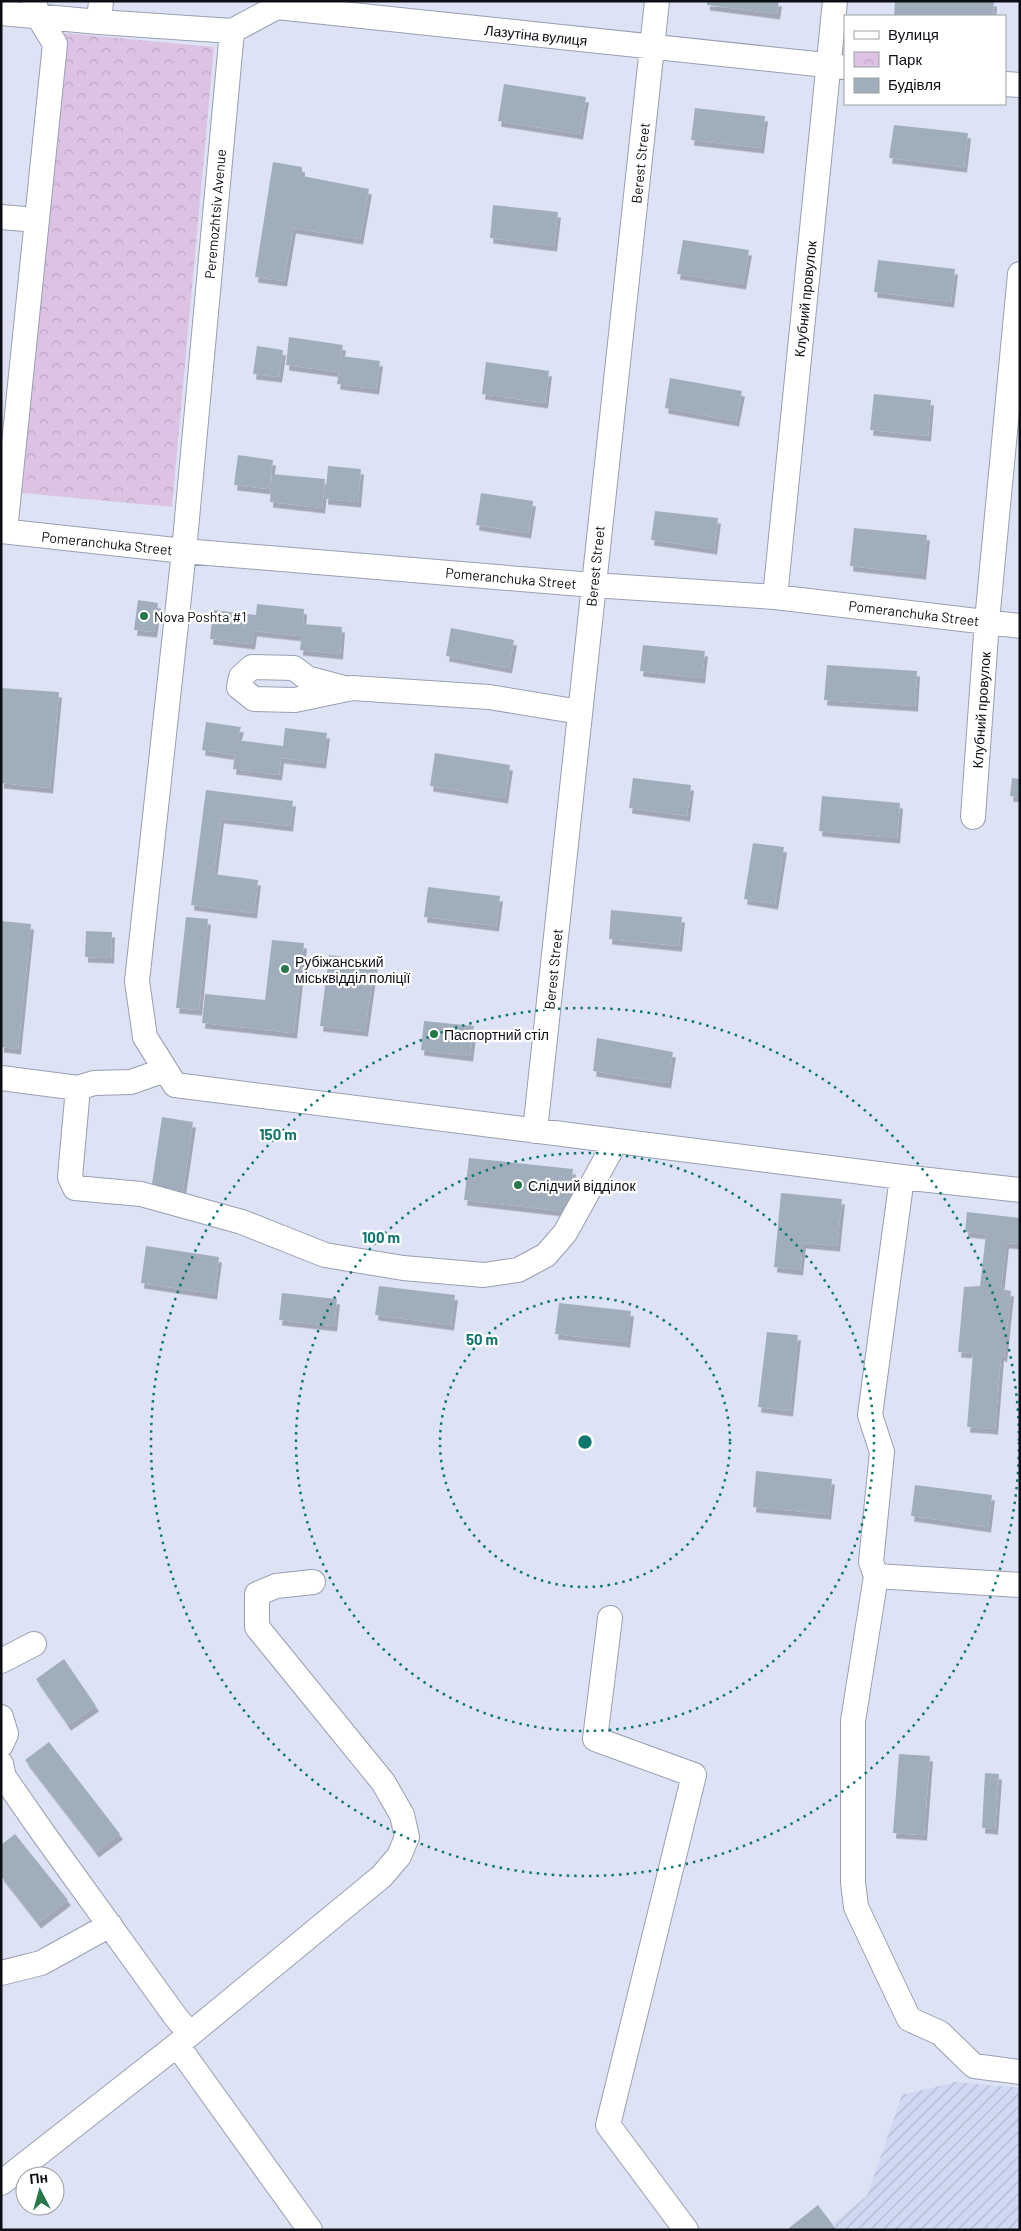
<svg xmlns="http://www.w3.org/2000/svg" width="1021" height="2231" viewBox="0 0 1021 2231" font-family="Barlow,sans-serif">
  <defs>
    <pattern id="industrial-furrows" width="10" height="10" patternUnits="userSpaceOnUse" patternTransform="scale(1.25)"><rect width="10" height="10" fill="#d0d8f2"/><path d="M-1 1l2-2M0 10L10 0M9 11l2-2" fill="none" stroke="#b1b8cf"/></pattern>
    <pattern id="park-crowns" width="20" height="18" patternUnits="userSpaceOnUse" patternTransform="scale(1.25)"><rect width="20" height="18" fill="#dcc3e4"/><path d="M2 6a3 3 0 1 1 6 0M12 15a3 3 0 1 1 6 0" fill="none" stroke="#bca6c3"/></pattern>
    <filter id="shadow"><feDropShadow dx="3" dy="5.5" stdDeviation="0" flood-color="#0004"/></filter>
  </defs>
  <rect width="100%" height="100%" fill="#dde3f5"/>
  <!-- industrial -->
  <path fill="url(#industrial-furrows)" d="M956 2082 1020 2088V2230H825L867 2196 902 2095Z"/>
  <!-- park -->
  <path fill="url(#park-crowns)" d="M64 33 214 47 172 507 22 493Z"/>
  <!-- building -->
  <path fill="#a0aebc" filter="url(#shadow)" d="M707 1H779L777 14 707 5Z
    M895 1H994L993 16H894Z
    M504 84 586 97 580 134 498 121Z
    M695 108 765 116 761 148 691 140Z
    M894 125 968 133 964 167 889 158Z
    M273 162 302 167V176L369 189 360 239 293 228 284 281 255 277Z
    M493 205 558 212 554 246 490 238Z
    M683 240 749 250 743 284 677 274Z
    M878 260 955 269 951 302 874 292Z
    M289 337 343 345 341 356 380 361 376 389 337 384 339 372 286 365Z
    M257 346 283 350 279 377 253 374Z
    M486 362 549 371 545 403 482 394Z
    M670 378 742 391 736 421 665 408Z
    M874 394 931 400 928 436 870 430Z
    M238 455 273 460 269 489 234 485Z
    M328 466 361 469 358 502 325 499Z
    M272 474 325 479 322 508 270 502Z
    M481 493 533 501 528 533 476 525Z
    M655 511 718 518 714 549 651 540Z
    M854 528 927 535 923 574 850 566Z
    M138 600 158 603 154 632 134 630Z
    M257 604 304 609 303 624 342 627 340 654 300 650 302 628 301 636 254 631 252 644 210 639 213 610 256 615Z
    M451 628 514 640 509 668 446 656Z
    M643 645 705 651 702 678 640 671Z
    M827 665 917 671 915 706 824 700Z
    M1 688 59 692 50 788 1 783Z
    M206 722 241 727 237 740 283 746 285 728 327 733 323 763 281 758 279 775 233 769 235 755 202 750Z
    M435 753 510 765 505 798 430 786Z
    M633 778 691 785 687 816 629 808Z
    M1012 778 1020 779V797L1010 796Z
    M206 790 293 801 290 826 221 818 214 874 258 880 254 913 191 905Z
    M822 796 900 803 897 838 819 831Z
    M753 843 784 847 775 904 744 899Z
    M428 887 500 896 496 926 424 917Z
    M611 910 682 917 679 946 609 939Z
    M186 917 208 919 199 1010 176 1008Z
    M1 921 31 924 18 1049 1 1047Z
    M86 931 112 932 111 958 85 957Z
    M272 940 304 943 294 1033 202 1023 205 994 265 1000Z
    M329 955 375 961 365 1031 320 1026Z
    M424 1021 474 1026 470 1056 421 1050Z
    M597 1038 673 1052 668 1083 593 1071Z
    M162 1117 193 1122 182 1196 151 1191Z
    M469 1158 573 1169 568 1212 464 1200Z
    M781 1193 842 1199 837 1246 803 1243 800 1270 774 1267Z
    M967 1212 1020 1218V1244L1006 1243 1001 1289 1011 1291 1004 1357 1001 1355 995 1429 967 1427 973 1353 958 1352 964 1287 980 1286 986 1234 965 1232Z
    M146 1246 219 1257 214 1294 141 1283Z
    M379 1286 455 1295 451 1325 375 1315Z
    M282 1293 337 1299 334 1326 279 1320Z
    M559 1303 631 1311 627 1342 555 1334Z
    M767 1332 798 1335 790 1411 758 1407Z
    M756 1471 832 1479 828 1514 753 1507Z
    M915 1485 992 1495 988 1527 911 1516Z
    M64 1659 96 1706 68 1725 36 1679Z
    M49 1742 120 1834 96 1852 25 1760Z
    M899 1754 930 1756 924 1835 893 1833Z
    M985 1773 999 1774 995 1829 982 1828Z
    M15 1834 68 1900 38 1923 1 1876V1845Z
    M818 2205 833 2225 827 2230H790L789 2228Z"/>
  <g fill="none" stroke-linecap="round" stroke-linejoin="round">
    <!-- minor casing -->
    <g stroke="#999fb0" stroke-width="26">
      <path id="minor" d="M1 13 99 22 232 31
        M99 22 101 1
        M232 31 184 551 137 981 145 1037 175 1085 902 1177 1020 1190
        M232 31 277 7 845 67
        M1005 84 1020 85
        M1 217 37 220
        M1 531 184 551 593 585 775 597 1020 626
        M5 531 55 44 38 16 34 1
        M775 597 835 1
        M348 689 307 678 294 668 252 667 241 677 239 687 254 699 295 700 352 688 489 697 580 712
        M973 817 987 621 1020 274
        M165 1070 131 1082 94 1083 78 1088 70 1177 75 1188 141 1194 242 1222 325 1255 403 1268 484 1275 518 1270 546 1255 565 1233 616 1141
        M1 1078 78 1088
        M535 1131 657 1
        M902 1177 870 1415 882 1452 871 1562 876 1576 1020 1585
        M876 1576 853 1721V1882L856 1907 909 2019 940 2033 974 2066 1020 2072
        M610 1618 595 1739 694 1775 608 2125 686 2230
        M1 1661 34 1644
        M1 1717 6 1734 1 1745
        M1 1764 4 1777 43 1833 175 2016 190 2034
        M1 1973 41 1963 110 1925
        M177 2045 310 2230
        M1 2183 177 2045 382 1876 399 1856 407 1837 402 1815 383 1782 257 1627V1594L276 1586 313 1582"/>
    </g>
    <!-- minor -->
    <use href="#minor" stroke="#fff" stroke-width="24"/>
  </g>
  <!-- distance rings -->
  <g fill="none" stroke="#0f766e" stroke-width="2.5" stroke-dasharray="2.5 5">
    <circle cx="585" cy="1442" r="145"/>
    <circle cx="585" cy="1442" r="289"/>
    <circle cx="585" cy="1442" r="434"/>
  </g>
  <!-- markers -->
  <g fill="#257849" stroke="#fff" stroke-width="2">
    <circle cx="144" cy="616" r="5"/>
    <circle cx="285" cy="969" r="5"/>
    <circle cx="434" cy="1034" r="5"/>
    <circle cx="518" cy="1185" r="5"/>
  </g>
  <g text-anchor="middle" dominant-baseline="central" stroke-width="4.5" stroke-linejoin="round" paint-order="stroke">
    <!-- street labels -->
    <g font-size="14" fill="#0c0e14" stroke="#fff">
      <text transform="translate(536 35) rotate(6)">Лазутіна вулиця</text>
      <text transform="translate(640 163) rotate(-84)">Berest Street</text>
      <text transform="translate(215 214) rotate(-85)">Peremozhtsiv Avenue</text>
      <text transform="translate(805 299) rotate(-84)">Клубний провулок</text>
      <text transform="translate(107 543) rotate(6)">Pomeranchuka Street</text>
      <text transform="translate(595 566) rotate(-84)">Berest Street</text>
      <text transform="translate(511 578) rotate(5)">Pomeranchuka Street</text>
      <text transform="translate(914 613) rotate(7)">Pomeranchuka Street</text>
      <text transform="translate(981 710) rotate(-86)">Клубний провулок</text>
      <text transform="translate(553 969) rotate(-84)">Berest Street</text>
    </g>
    <!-- poi labels -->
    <g font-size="14" fill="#0c0e14" stroke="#fff" text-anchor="start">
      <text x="154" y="616">Nova Poshta #1</text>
      <text x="295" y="961">Рубіжанський<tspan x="295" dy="16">міськвідділ поліції</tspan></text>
      <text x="444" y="1034">Паспортний стіл</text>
      <text x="528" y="1185">Слідчий відділок</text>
    </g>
  </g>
  <circle cx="585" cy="1442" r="8" fill="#0f766e" stroke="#fff" stroke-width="2.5"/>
  <g font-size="15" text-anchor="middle" font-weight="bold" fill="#0f766e" stroke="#fff" stroke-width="4.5" stroke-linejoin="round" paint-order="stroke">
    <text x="278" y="1140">150 m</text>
    <text x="381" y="1243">100 m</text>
    <text x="482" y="1345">50 m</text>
  </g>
  <!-- border -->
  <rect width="1021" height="2231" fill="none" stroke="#0c0e14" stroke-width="5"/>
  <!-- legend -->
  <rect x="844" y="15" width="162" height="90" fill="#ffffff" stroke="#9e9fa1"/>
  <rect x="854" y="31" width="25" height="8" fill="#ffffff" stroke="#9e9fa1"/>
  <text x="888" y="40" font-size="15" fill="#0c0e14">Вулиця</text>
  <rect x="854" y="52" width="25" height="15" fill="url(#park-crowns)" stroke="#9e9fa1"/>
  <text x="888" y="65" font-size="15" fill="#0c0e14">Парк</text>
  <rect x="854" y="78" width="25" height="15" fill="#a0aebc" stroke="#9e9fa1"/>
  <text x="888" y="90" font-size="15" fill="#0c0e14">Будівля</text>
  <!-- north arrow -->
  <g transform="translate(40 2191) rotate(354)"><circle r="24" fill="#ffffff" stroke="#9e9fa1"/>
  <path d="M0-4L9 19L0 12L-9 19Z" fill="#257849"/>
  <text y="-8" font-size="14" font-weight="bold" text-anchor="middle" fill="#0c0e14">Пн</text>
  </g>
</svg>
